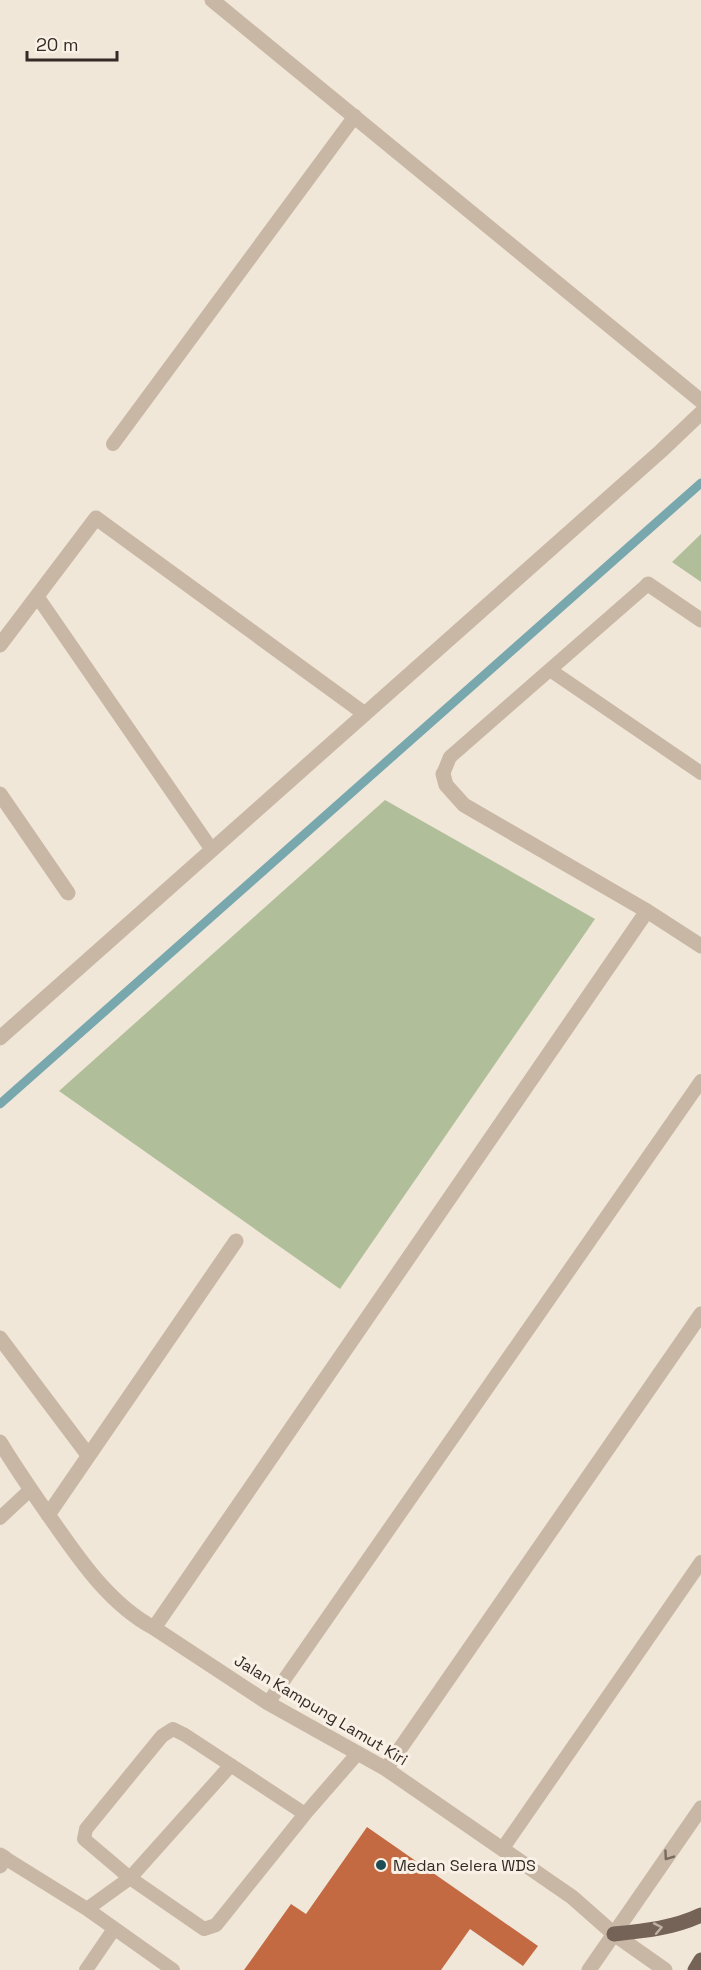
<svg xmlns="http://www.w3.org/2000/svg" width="701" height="1970" viewBox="0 0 701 1970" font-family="'Space Grotesk',sans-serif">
  <rect width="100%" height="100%" fill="#f1e7d9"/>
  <!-- green -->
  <path fill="#b0bf99" d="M701 534V582L672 562Z
    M385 800 595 919 340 1289 59 1091Z"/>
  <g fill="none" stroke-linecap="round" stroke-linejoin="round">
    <!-- stream -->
    <path stroke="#78a8ad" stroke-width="9" d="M0 1104 701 483"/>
  </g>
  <!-- building -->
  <path fill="#c46a43" d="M367 1827 538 1946 523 1966 470 1929 441 1970H244L291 1904 306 1914Z"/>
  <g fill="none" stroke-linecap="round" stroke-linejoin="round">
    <!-- lane -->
    <path stroke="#c8b7a5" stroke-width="14" d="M113 444 355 116
      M37 596 212 850
      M550 670 701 773
      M443 774 450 757 648 584
      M0 1518 30 1490
      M268 1703 701 1081
      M231 1765 130 1878 84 1839 86 1829 162 1736 173 1729 185 1735 305 1814
      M503 1848 701 1562
      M5 1858 87 1909 173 1970
      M87 1909 130 1878 204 1929 216 1925 305 1814 358 1753
      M86 1970 114 1929"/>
    <!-- street -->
    <path stroke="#c8b7a5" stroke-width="15" d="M212 0 701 401
      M648 584 701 620
      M0 645 96 518 365 714
      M443 774 446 785 464 805 647 911 701 946
      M0 794 68 893
      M0 1038 661 451 701 413
      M0 1338 88 1455
      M0 1442C17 1470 35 1496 54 1523 81 1562 111 1605 154 1628L268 1703 386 1769 572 1897 614 1934 665 1970
      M48 1515 236 1241
      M154 1628 647 911
      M386 1769 701 1314
      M0 1855 5 1858 0 1866
      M589 1970 701 1808"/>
    <!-- primary -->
    <path stroke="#766357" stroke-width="15" d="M614 1934C644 1931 674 1928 701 1915
      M695 1970 701 1960"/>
  </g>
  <!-- one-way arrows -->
  <defs><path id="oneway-chevron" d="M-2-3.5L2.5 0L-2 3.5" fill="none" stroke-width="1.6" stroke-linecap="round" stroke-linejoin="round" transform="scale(1.5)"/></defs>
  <use stroke="#776a5f" href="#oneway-chevron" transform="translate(668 1856) rotate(125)"/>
  <use stroke="#beb1a5" href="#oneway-chevron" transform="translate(658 1928) rotate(-11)"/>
  <!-- markers -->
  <circle fill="#1d4e55" stroke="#f9f1e5" stroke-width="2" cx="381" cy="1865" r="6"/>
  <g text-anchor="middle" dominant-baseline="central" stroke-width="6" stroke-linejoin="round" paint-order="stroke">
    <!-- street labels -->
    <g font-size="16" fill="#342b26" stroke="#f9f1e5">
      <text transform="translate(321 1710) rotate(31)">Jalan Kampung Lamut Kiri</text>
    </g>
    <!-- poi labels -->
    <g font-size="16" fill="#342b26" stroke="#f9f1e5" text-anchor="start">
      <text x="393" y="1865">Medan Selera WDS</text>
    </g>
  </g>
  <!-- scale -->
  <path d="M27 51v9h90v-9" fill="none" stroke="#342b26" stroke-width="3"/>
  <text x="36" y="51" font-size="18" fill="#342b26" stroke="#f9f1e5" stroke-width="4.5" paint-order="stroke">20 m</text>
</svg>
